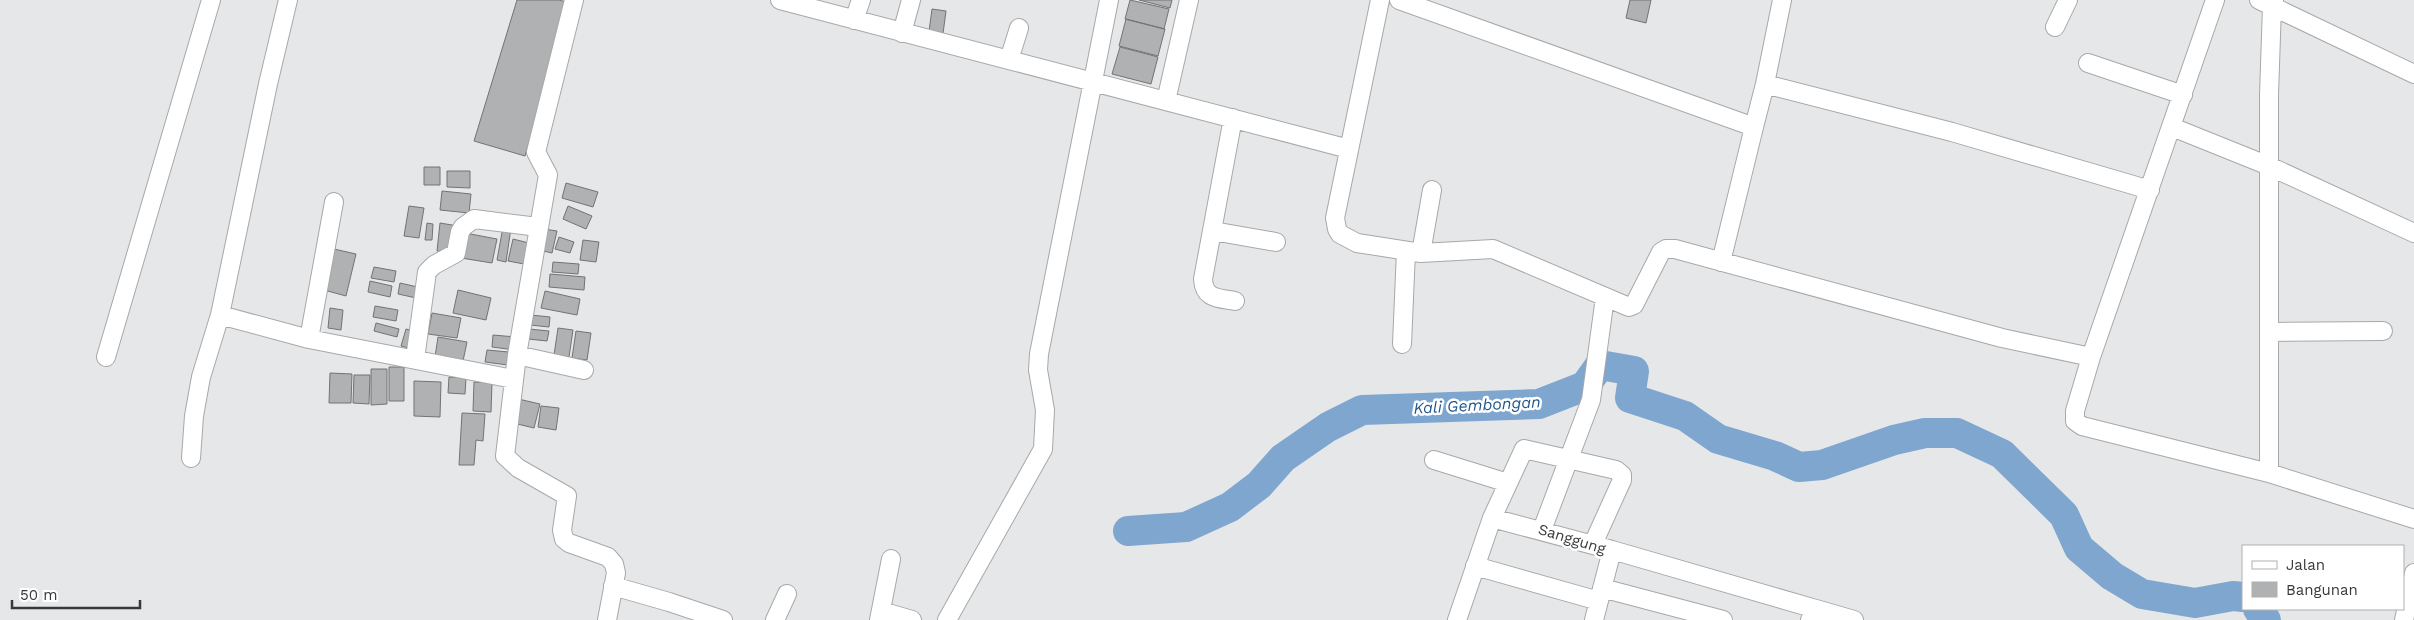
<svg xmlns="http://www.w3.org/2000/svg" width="2414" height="620" viewBox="0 0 2414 620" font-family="'Work Sans',sans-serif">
  <rect width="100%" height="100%" fill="#e6e7e9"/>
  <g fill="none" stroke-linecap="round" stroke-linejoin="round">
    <!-- river -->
    <path stroke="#7fa6cf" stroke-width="30" d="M1128 531 1186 527 1230 507 1259 485 1283 458 1328 427 1362 410 1539 404 1585 386 1600 365 1634 371 1630 398 1685 416 1718 439 1775 456 1799 467 1822 465 1894 440 1925 433H1957L2002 454 2064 515 2079 548 2112 576 2142 594 2195 603 2233 596 2243 597
      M2258 609 2266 620"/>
  </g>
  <!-- building -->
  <path fill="#b0b1b2" stroke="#727374" d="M517 0H559L570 3 525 156 474 141Z
    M1130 0 1169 9 1164 29 1125 19Z
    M1139 0H1172L1170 8Z
    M1630 0H1651L1646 23 1626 18Z
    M932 9 946 11 942 41 928 39Z
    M1126 19 1165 29 1158 56 1119 46Z
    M1120 47 1158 57 1151 84 1112 74Z
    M424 167H440V185H424Z
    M447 171H470V188L447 187Z
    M566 183 598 192 593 207 562 198Z
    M442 191 471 194 469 213 440 210Z
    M409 206 424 208 419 238 404 236Z
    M568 206 592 216 586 229 563 219Z
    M427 223 433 224 432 240H425Z
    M440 223 458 226 455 253 437 251Z
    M503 227 511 228 506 262 497 260Z
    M544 229 557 231 552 253 539 250Z
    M465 233 497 239 492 263 461 258Z
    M559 237 574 242 570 253 555 249Z
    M513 239 529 243 524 264 508 261Z
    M583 240 599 242 596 262 580 260Z
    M334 249 356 254 346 296 324 290Z
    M553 262 579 264 578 274 552 272Z
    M374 267 396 271 394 282 371 278Z
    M550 274 585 277 584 290 549 287Z
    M370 281 392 286 390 297 368 292Z
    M400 283 422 288 421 299 398 294Z
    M458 290 491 298 486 320 453 313Z
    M545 291 580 299 577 315 541 308Z
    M375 306 398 310 396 321 373 317Z
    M330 308 343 310 341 330 328 328Z
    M432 313 461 318 457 338 428 334Z
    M531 315 550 317 549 327 530 325Z
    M376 323 399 329 397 337 374 331Z
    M558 328 573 330 569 357 554 355Z
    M406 329 417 332 412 349 401 346Z
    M529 329 549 331 547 341 528 339Z
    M576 331 591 333 587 360 572 358Z
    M493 335 516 337 515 350 492 347Z
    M438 337 467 342 463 361 435 357Z
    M487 350 509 352 508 365 485 362Z
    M389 367H404V401H389Z
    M371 369H387V404L371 405Z
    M330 373 352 374 351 403H329Z
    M354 375H370L369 404 353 403Z
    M449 377 466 378 465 394 448 393Z
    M414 381 441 382 440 417 414 416Z
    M474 382 492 383 491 412 473 411Z
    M514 398 540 404 534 428 509 422Z
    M541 406 559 408 556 430 538 427Z
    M462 413 485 414 483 441 476 440 474 465H459Z"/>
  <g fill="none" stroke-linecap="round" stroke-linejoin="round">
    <!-- minor casing -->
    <g stroke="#a7a8a9" stroke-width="20">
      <path id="minor" d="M574 0 536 152 548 175 517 355 505 456 518 468 567 496 562 530 564 539 569 543 608 557 614 564 616 573 607 620
        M780 0 1349 149
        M1380 0 1335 218 1337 229 1340 234 1357 243 1421 253 1493 249 1629 307 1634 305 1661 252 1666 249H1675L2002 338 2091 357
        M1399 0 1754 127 1765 84 1952 132 2150 190
        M2215 0 2091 357 2075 411V421L2082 426 2269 473 2414 519
        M2259 0 2414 74
        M854 20 861 0
        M2055 27 2068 0
        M902 33 911 0
        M1009 60 1019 28
        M2088 63 2183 95
        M1765 84 1782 0
        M1166 101 1189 0
        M1233 118 1203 279C1204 299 1218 298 1235 301
        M2172 127 2269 166 2414 233
        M1213 231 1276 242
        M1421 253 1432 190
        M1721 262 1754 127
        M220 315 309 339 513 379
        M2269 332 2383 331
        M309 339 334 202
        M1402 344 1406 251
        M517 355 584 370
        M106 357 211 0
        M415 359 427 272 434 265 456 253 460 232 463 227 474 219 538 227
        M191 458 194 416 201 377 220 315 268 84 288 0
        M1434 460 1508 483
        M2269 473V95L2272 6 2274 0
        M1492 518 1612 550 1594 620
        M1542 530 1591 400 1605 297
        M1612 550 1816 609 1810 620
        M1475 566 1599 601
        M613 586 669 602 723 620
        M1602 588 1723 620
        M1816 609 1854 620
        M881 611 912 620
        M775 620 787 594
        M879 620 891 559
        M947 620 1043 449 1045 410 1038 370 1039 354 1109 0
        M1457 620 1492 518 1524 449 1616 470 1622 475V480L1593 544
        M2404 620 2414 573"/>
    </g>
    <!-- minor -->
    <use href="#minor" stroke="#fff" stroke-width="18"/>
  </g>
  <g text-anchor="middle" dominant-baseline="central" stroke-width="5" stroke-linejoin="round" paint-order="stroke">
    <!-- street labels -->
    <g font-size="15" fill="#383839" stroke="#fff">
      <text transform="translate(1572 539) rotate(17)">Sanggung</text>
    </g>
    <!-- water labels -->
    <g font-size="16" font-style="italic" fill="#1f568b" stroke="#fff">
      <text transform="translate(1477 405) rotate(-3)">Kali Gembongan</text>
    </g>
  </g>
  <!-- legend -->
  <rect x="2242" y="545" width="162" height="65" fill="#ffffff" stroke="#afafb0"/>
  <rect x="2252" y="561" width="25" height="8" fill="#ffffff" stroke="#afafb0"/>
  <text x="2286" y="570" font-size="15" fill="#383839">Jalan</text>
  <rect x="2252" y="582" width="25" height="15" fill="#b0b1b2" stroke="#afafb0"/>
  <text x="2286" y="595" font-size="15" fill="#383839">Bangunan</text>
  <!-- scale -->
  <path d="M12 600v8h128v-8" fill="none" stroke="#383839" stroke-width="2.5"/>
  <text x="20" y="600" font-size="15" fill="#383839" stroke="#ffffff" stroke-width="4" paint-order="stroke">50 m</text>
</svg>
